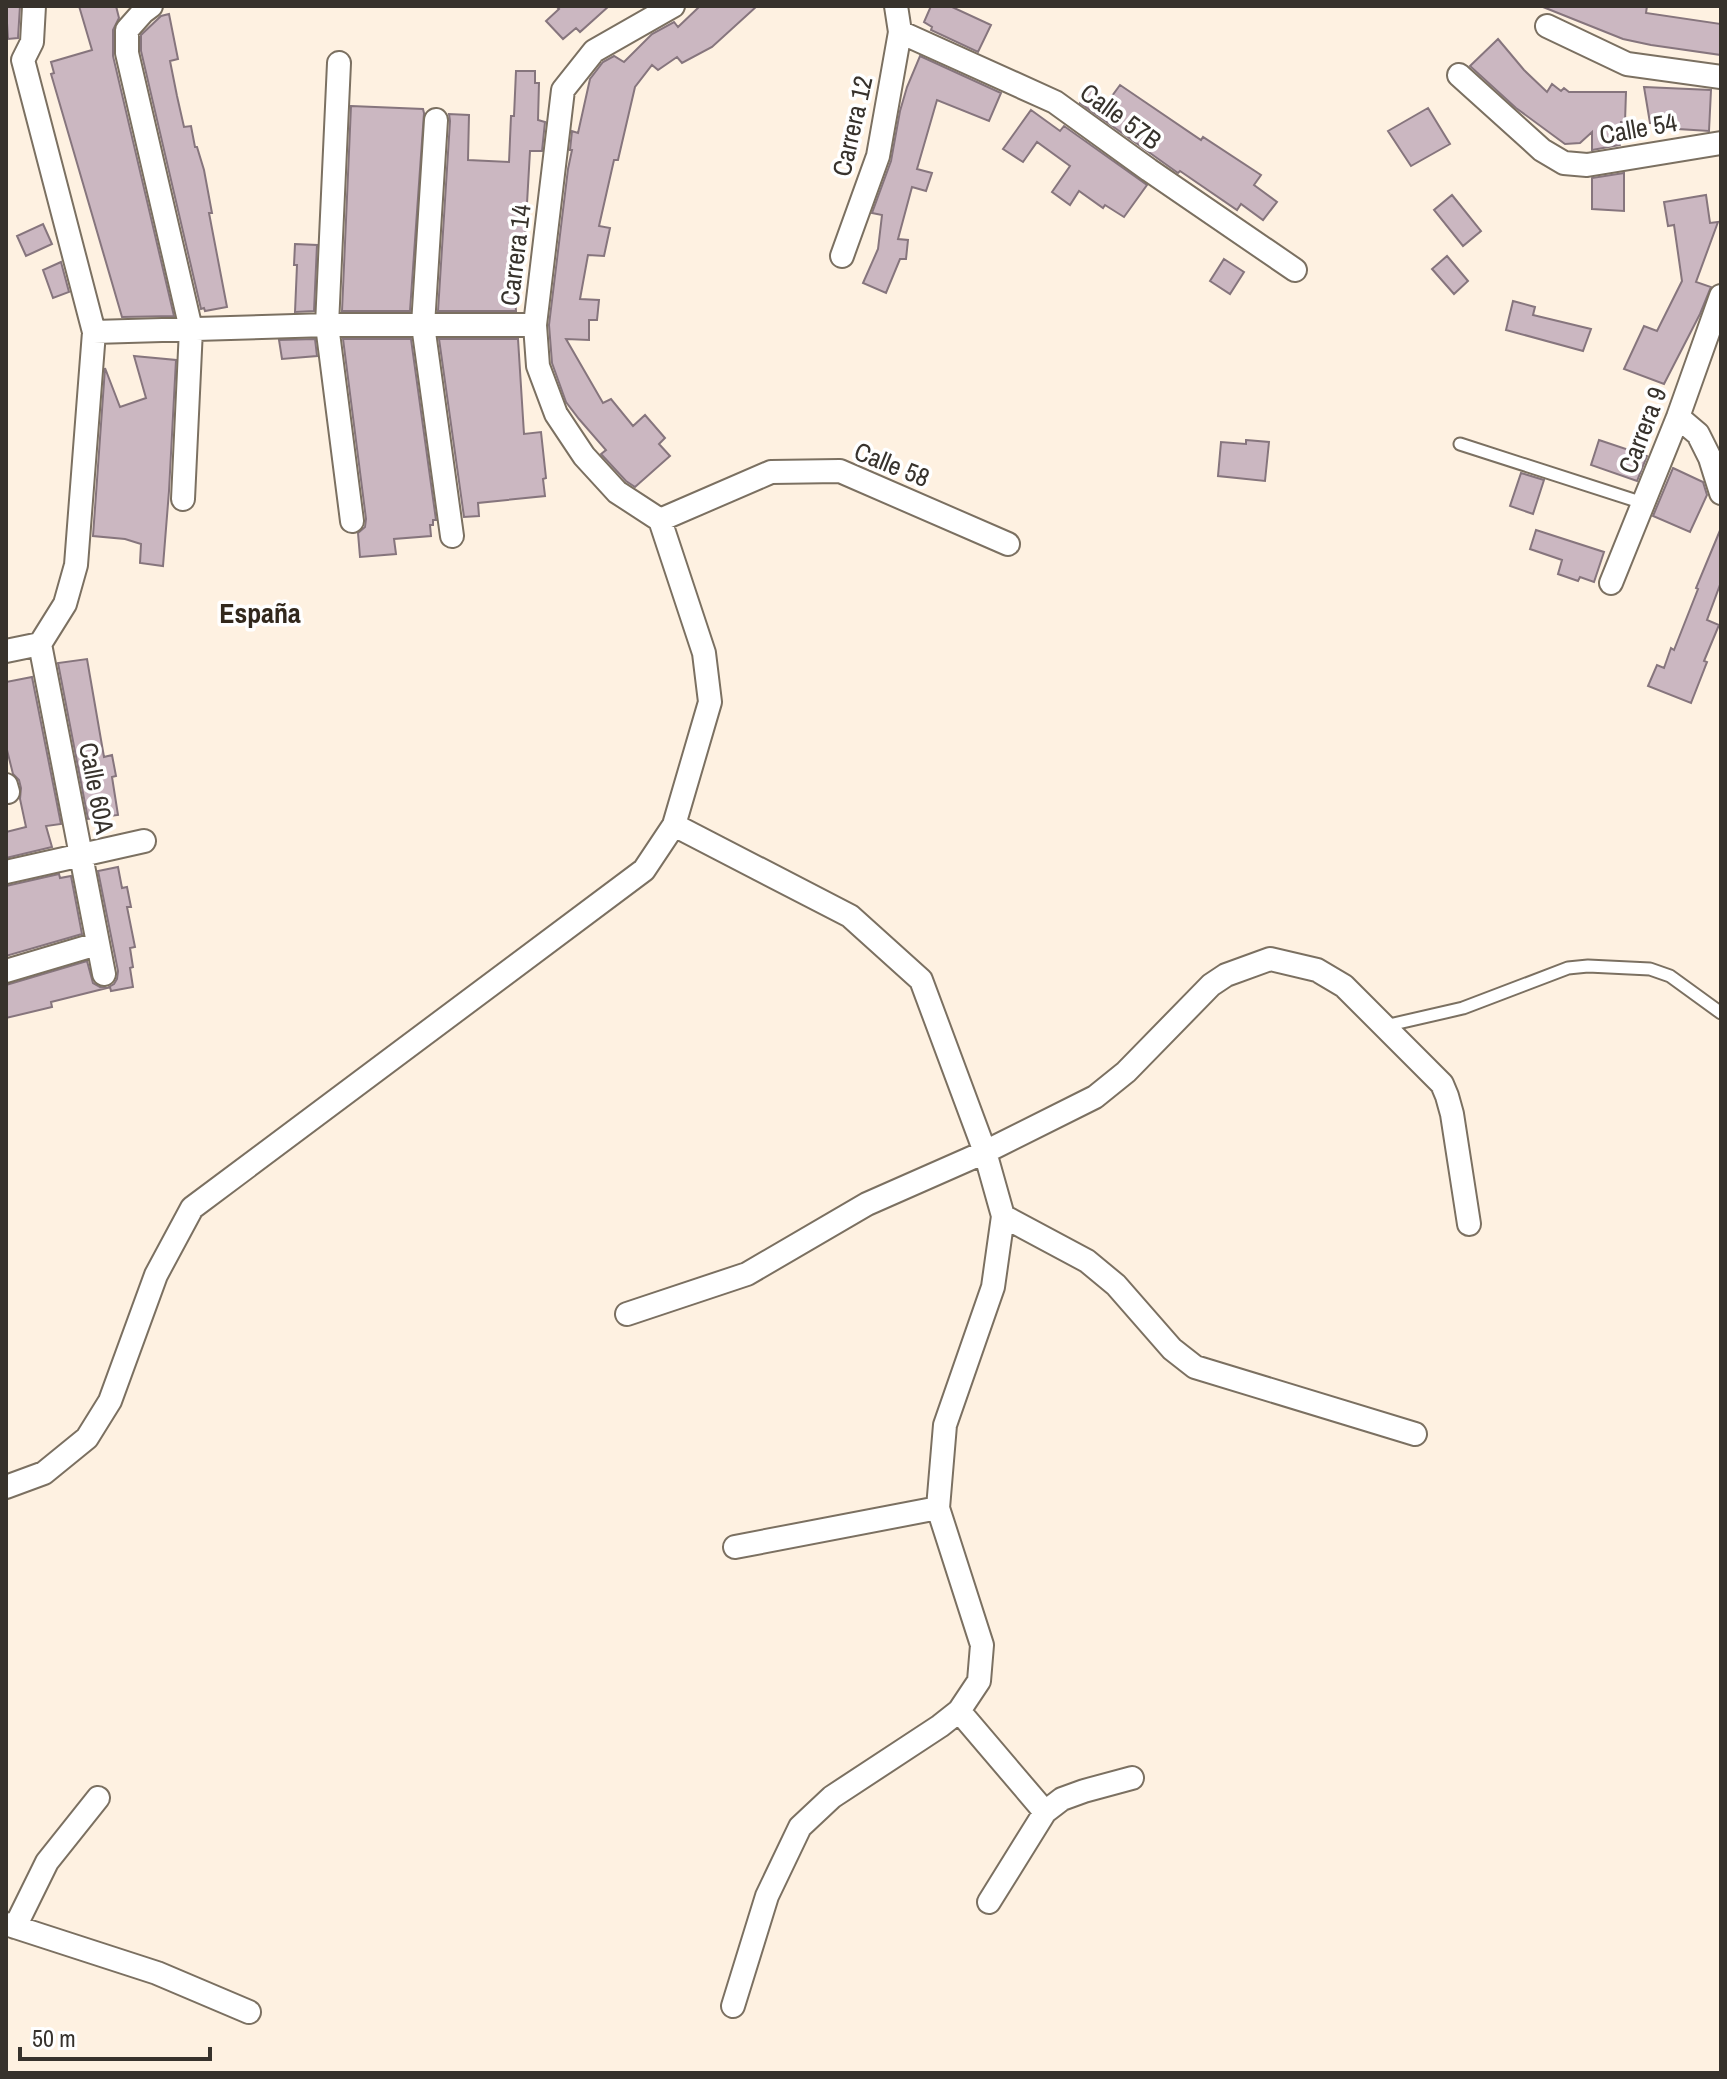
<svg xmlns="http://www.w3.org/2000/svg" width="1727" height="2079" viewBox="0 0 1727 2079" font-family="'Archivo Narrow',sans-serif">
  <rect width="100%" height="100%" fill="#fef1e1"/>
  <!-- building -->
  <path fill="#cbb7c1" stroke="#86757d" stroke-width="2" d="M20 6 18 38 8 39 6 7Z
    M79 6H116L119 18 113 30V56L174 316 122 317 51 74 54 73 51 62 92 50Z
    M556 6H609L580 32 576 28 563 39 546 21 559 9Z
    M700 6H757L712 47 682 63 677 57 658 70 652 65 635 87 618 160H614L599 226 610 228 604 256 588 255 580 299 599 300 597 320H589V340L566 339 603 403 611 399 633 426 645 415 665 438 659 444 670 456 635 487 626 481 601 454 606 450 579 419 566 402 552 363 549 325 568 169 572 150H570L572 131 578 133 590 79 603 62 614 56 624 62 652 34 674 22 678 27Z
    M931 6H950L991 25 978 52 931 30 932 27 924 22Z
    M1647 6 1646 13 1721 24V55L1651 45 1623 39 1543 7Z
    M169 14 178 59 170 61 177 96 184 127 191 126 195 147H197L204 170 212 213H209L227 307 205 311 204 308 201 309 141 51V35L161 16Z
    M1498 39 1524 70 1547 92 1552 84 1561 91 1564 88 1569 92H1626L1625 122H1621L1620 145 1592 150V132L1580 143 1565 144 1516 108 1470 66Z
    M920 56 1001 93 989 121 937 100 917 169 932 173 926 191 912 187 898 239 908 240 906 259H900L886 293 863 283 878 249 882 215 872 213 891 161 900 111 907 87Z
    M516 71H535V83H539L538 120 545 122 542 151H530L524 256 513 258 516 311H438L450 121 449 114 469 115 468 160 509 162 511 116H514Z
    M1120 85 1201 140 1203 137 1261 175 1254 185 1277 202 1263 220 1241 204 1237 210 1180 171 1178 173 1080 103 1091 87 1109 100Z
    M1644 87 1711 90 1709 131 1678 129 1679 124 1650 123Z
    M351 106 423 109 424 113 410 311H342Z
    M1428 108 1450 144 1411 166 1388 131Z
    M1031 110 1060 131 1064 126 1147 185 1124 217 1105 205 1103 208 1079 191 1070 205 1052 192 1070 166 1037 142 1023 162 1003 149Z
    M1624 173V211L1592 209V178Z
    M1452 195 1481 231 1463 246 1434 210Z
    M1706 195 1710 223 1718 222 1696 282 1711 287 1700 314 1664 384 1624 369 1644 326 1657 331 1682 281 1674 225 1668 226 1664 202Z
    M43 224 52 244 26 256 17 236Z
    M295 244 317 245 314 311 295 312 297 265H294Z
    M1447 256 1468 281 1454 294 1432 269Z
    M1224 259 1244 272 1230 294 1210 281Z
    M61 262 69 292 53 298 43 270Z
    M1513 301 1535 307 1533 315 1591 329 1583 351 1506 330Z
    M315 339 317 356 282 359 279 340Z
    M343 339H411L436 520H433V525H430L431 536 394 539 396 554 360 557 358 533 365 527 366 519Z
    M439 339H518L524 434 541 432 546 478 543 479 545 496 478 503 479 516 464 517Z
    M134 356 176 360 169 491 163 566 140 563 141 544 125 539 93 536 105 368 120 407 146 398Z
    M1246 440 1269 442 1265 481 1218 476 1221 442 1246 444Z
    M1599 440 1647 456 1637 481 1591 465Z
    M1673 468 1703 482 1707 495 1690 532 1653 516Z
    M1521 473 1544 480 1533 514 1510 506Z
    M1721 528V582L1707 620 1719 625 1704 661 1707 662 1691 703 1648 686 1657 665 1664 668 1671 648 1674 650 1698 589 1696 588Z
    M1536 530 1604 552 1594 582 1580 577 1578 581 1558 574 1562 560 1530 549Z
    M87 659 104 757 112 755 116 776 112 777 118 815 88 819 58 663Z
    M32 677 61 824 46 826 52 847 6 858V832L26 827 20 799 21 788 19 780 13 774 6 746V682Z
    M118 867 122 888 127 887 131 907H127L135 947 130 948 133 967 130 968 133 987 111 991 110 987 107 988 114 984 117 979 118 971 98 871Z
    M59 874 60 878 71 876 82 934 6 956V886Z
    M87 961 93 983 100 987 107 988 51 1002 52 1007 6 1018V985Z"/>
  <g fill="none" stroke-linecap="round" stroke-linejoin="round">
    <!-- service casing -->
    <g stroke="#7b7061" stroke-width="15">
      <path id="service" d="M1460 444 1643 503
        M1385 1026 1463 1008 1568 968 1588 966 1650 969 1670 976 1721 1013"/>
    </g>
    <!-- minor casing -->
    <g stroke="#7b7061" stroke-width="26">
      <path id="minor" d="M151 6 143 12 127 30V53L191 329 183 499
        M1547 26 1627 64 1721 77
        M900 32 1055 102 1149 170 1295 270
        M23 60 94 332 76 565 65 604 40 644
        M23 60 32 42 34 6
        M339 63 327 325 352 521
        M1459 75 1542 150 1564 163 1587 165 1721 143
        M436 120 423 325 452 536
        M842 256 878 156 900 32 896 6
        M94 332 327 325H535
        M1678 417 1698 434 1710 458 1721 493
        M660 520 617 492 584 456 556 414 538 366 535 325 563 90 594 51 673 6
        M660 520 771 472 840 471 1008 544
        M1611 583 1678 417 1721 296
        M40 644 104 974
        M6 651 40 644
        M6 785 8 792
        M674 825 850 916 921 980 985 1152 1003 1216 993 1287 945 1425 938 1508 982 1645 979 1681 959 1711 940 1726 832 1797 800 1827 767 1896 733 2006
        M6 872 144 841
        M6 971 97 944
        M1003 1216 1087 1261 1116 1285 1172 1349 1195 1367 1415 1434
        M627 1314 747 1274 867 1204 985 1152 1095 1097 1126 1072 1211 985 1226 975 1270 959 1317 970 1344 986 1442 1084 1447 1096 1452 1114 1469 1224
        M6 1487 44 1473 87 1438 110 1401 156 1275 192 1208 644 870 674 825 710 702 704 653 660 520
        M735 1547 938 1508
        M959 1711 1045 1812
        M989 1902 1045 1812 1062 1799 1084 1791 1132 1778
        M6 1924 157 1973 249 2012
        M15 1927 47 1862 98 1798"/>
    </g>
    <!-- service -->
    <use href="#service" stroke="#fff" stroke-width="11"/>
    <!-- minor -->
    <use href="#minor" stroke="#fff" stroke-width="22"/>
  </g>
  <g text-anchor="middle" dominant-baseline="central" stroke-width="7" stroke-linejoin="round" paint-order="stroke">
    <!-- street labels -->
    <g font-size="26" fill="#37322c" stroke="#fff">
      <text transform="translate(1121 116) rotate(36)">Calle 57B</text>
      <text transform="translate(852 126) rotate(-77)">Carrera 12</text>
      <text transform="translate(1638 128) rotate(-10)">Calle 54</text>
      <text transform="translate(515 255) rotate(-83)">Carrera 14</text>
      <text transform="translate(1642 430) rotate(-69)">Carrera 9</text>
      <text transform="translate(892 464) rotate(22)">Calle 58</text>
      <text transform="translate(97 788) rotate(79)">Calle 60A</text>
    </g>
    <!-- neighbourhood labels -->
    <g font-size="28" font-weight="bold" fill="#32281c" stroke="#fff">
      <text x="260" y="613">España</text>
    </g>
  </g>
  <!-- border -->
  <rect width="1727" height="2079" fill="none" stroke="#37322c" stroke-width="16"/>
  <!-- scale -->
  <path d="M20 2047v12h190v-12" fill="none" stroke="#37322c" stroke-width="4"/>
  <text x="32" y="2047" font-size="24" fill="#37322c" stroke="#ffffff" stroke-width="6" paint-order="stroke">50 m</text>
</svg>
